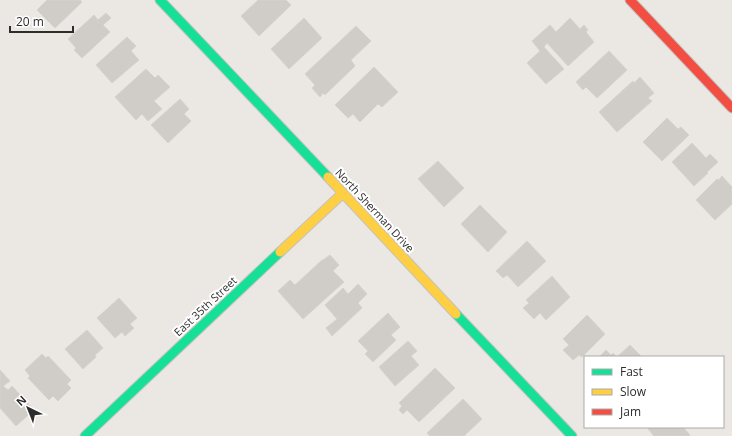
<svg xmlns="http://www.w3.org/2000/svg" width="732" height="436" viewBox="0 0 732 436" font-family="'Open Sans',sans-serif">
  <rect width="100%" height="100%" fill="#ebe7e2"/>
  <!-- building -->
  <path fill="#d0cdc9" stroke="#d6d3ce" d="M47 0H80L82 2 55 28 37 10Z
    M258 0H286L291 5 259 36 241 16Z
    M106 13 111 18 103 25 110 32 82 58 74 50 76 48 68 39 94 15 98 20Z
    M304 18 322 38 289 69 271 49Z
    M570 18 580 29 584 25 588 30 586 32 594 42 568 66 547 43 544 47 564 69 546 84 527 63 540 51 532 41 550 25 556 32Z
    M356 26 371 41 351 60 355 66 325 95 323 93 320 97 312 88 315 85 305 74Z
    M127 37 136 46 131 51 139 60 112 83 96 65Z
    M609 51 627 70 597 98 586 87 583 90 576 82Z
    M374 67 398 92 382 107 378 104 360 122 353 114 348 118 335 105Z
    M146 69 155 78 158 75 170 87 154 101 162 109 148 121 142 114 136 120 115 97Z
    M640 77 654 93 648 98 652 101 617 132 599 112 633 81 634 83Z
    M180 99 189 109 184 114 191 121 168 143 151 125Z
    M667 118 678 129 681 127 689 135 662 161 643 142Z
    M692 143 706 158 710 154 718 162 707 172 708 173 694 186 672 162Z
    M438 161 464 188 444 207 418 179Z
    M722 176 732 187V204L715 220 696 200 717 179 719 180Z
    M480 205 507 232 488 252 461 224Z
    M527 241 546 261 518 287 507 275 503 278 496 271Z
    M330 255 339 265 333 271 344 282 303 319 278 291 290 280 295 285 322 260H323Z
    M552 276 570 297 546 320 540 313 534 319 523 308 529 303 526 300Z
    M358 284 367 294 358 303 362 308 332 336 326 328 337 319 325 305 343 288 348 294Z
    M119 298 137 318 130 324 134 328 125 336 122 332 115 338 97 318Z
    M388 313 400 327 391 335 396 340 373 362 365 354 368 351 358 341Z
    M587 315 605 334 582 357 579 355 573 360 563 350 569 345 563 339Z
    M87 330 103 348 95 355 96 357 83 369 65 349Z
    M408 341 417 351 411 356 419 365 395 386 379 367Z
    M630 345 642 357H599L606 350 611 355 613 353 617 357Z
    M42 354 46 358 48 356 71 380 67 384 71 388 58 401 53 396 49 400 28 378 30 376 25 370Z
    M435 368 455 388 419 422 407 410 403 414 399 410 402 406 399 403Z
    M0 370 10 381 3 386 8 390 12 386 34 410 16 426 0 408Z
    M463 399 482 419 464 436H430L427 433Z
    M650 427H683L690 435 689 436H654L648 429Z"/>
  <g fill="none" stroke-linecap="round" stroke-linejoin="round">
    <!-- fast casing -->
    <g stroke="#c4c3c3" stroke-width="11">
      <path id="fast" d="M160 0 328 177
        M456 314 572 436
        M85 436 280 252"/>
    </g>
    <!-- slow casing -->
    <g stroke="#c4c3c3" stroke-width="11">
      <path id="slow" d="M328 177 456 314
        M280 252 342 194"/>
    </g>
    <!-- jam casing -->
    <g stroke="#c4c3c3" stroke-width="11">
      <path id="jam" d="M630 0 732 108"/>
    </g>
    <!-- fast -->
    <use href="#fast" stroke="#16e098" stroke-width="9"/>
    <!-- slow -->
    <use href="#slow" stroke="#ffcf43" stroke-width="9"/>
    <!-- jam -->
    <use href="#jam" stroke="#f24e42" stroke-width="9"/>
  </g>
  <g text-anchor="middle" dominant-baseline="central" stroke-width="4" stroke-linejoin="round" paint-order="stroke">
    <!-- street labels -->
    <g font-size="11" fill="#2d2d2d" stroke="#fff">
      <text transform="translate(375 210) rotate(47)">North Sherman Drive</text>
      <text transform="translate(205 306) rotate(-43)">East 35th Street</text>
    </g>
  </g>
  <!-- legend -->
  <rect x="584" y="356" width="140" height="72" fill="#ffffff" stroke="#ababab"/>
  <rect x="592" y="369" width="20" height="6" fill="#16e098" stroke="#ababab"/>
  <text x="620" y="376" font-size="12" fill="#2d2d2d">Fast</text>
  <rect x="592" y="389" width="20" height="6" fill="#ffcf43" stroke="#ababab"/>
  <text x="620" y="396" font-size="12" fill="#2d2d2d">Slow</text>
  <rect x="592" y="409" width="20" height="6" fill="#f24e42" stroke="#ababab"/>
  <text x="620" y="416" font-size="12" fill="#2d2d2d">Jam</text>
  <!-- north arrow -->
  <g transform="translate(28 408) rotate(317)" stroke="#ffffff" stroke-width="3" paint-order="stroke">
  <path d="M0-3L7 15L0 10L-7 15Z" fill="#2d2d2d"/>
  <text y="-6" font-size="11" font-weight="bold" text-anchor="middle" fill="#2d2d2d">N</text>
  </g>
  <!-- scale -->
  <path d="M10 26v6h63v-6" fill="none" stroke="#2d2d2d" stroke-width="2"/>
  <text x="16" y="26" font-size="12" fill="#2d2d2d" stroke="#ffffff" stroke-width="3" paint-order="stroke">20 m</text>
</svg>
